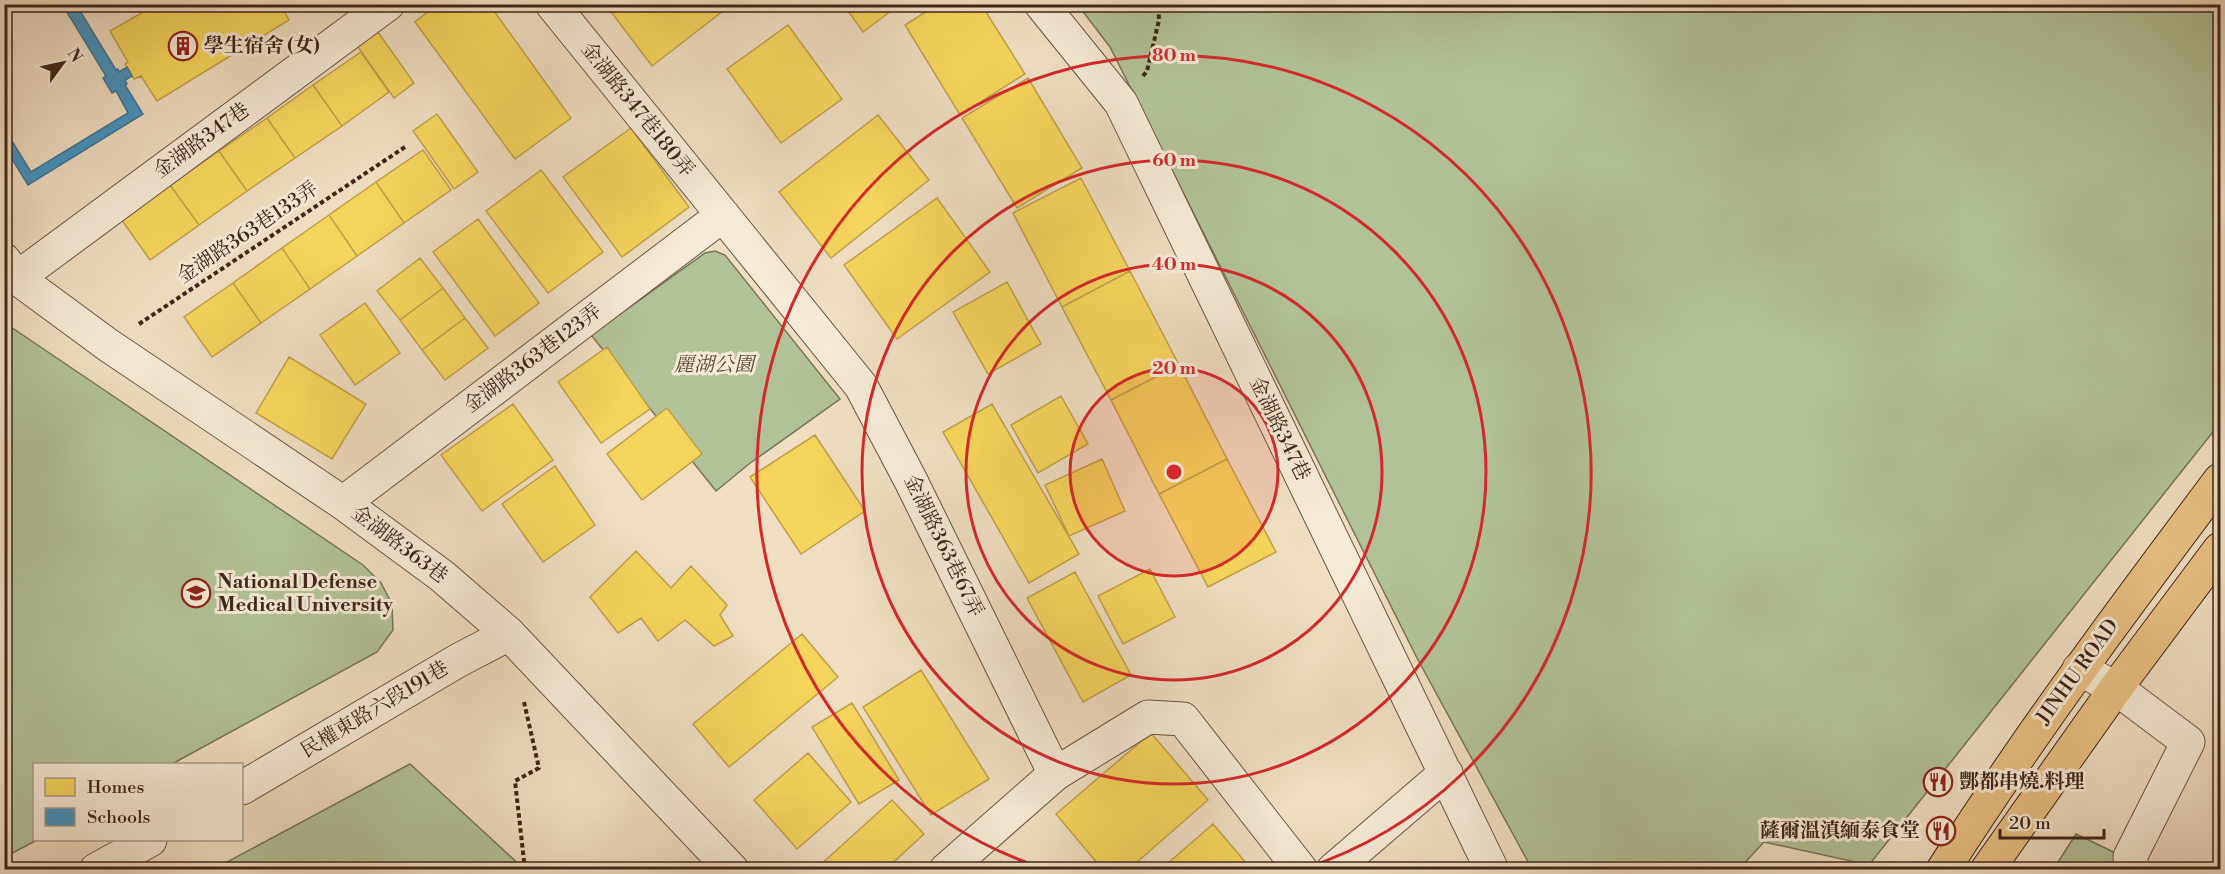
<svg xmlns="http://www.w3.org/2000/svg" width="2225" height="874" viewBox="0 0 2225 874" font-family="'Libre Bodoni','Noto Serif TC',serif">
  <rect width="100%" height="100%" fill="#efdec2"/>
  <filter id="stains"><feTurbulence type="fractalNoise" baseFrequency=".00333" numOctaves="4"/><feColorMatrix values="0 0 0 0 .2 0 0 0 0 .09 0 0 0 0 .02 0 0 0 .5 -.17"/></filter>
  <radialGradient id="worn" r=".72"><stop offset=".6" stop-color="#630" stop-opacity="0"/><stop offset="1" stop-color="#630" stop-opacity=".3"/></radialGradient>
  <!-- green -->
  <path fill="#b2c298" stroke="#78745a" stroke-width="1.5" d="M1078 5H2220V423L1869 865 1764 842 1739 869H1532L1417 658 1110 47Z
    M715 251 725 255 840 399 749 464 716 491 591 335 705 253Z
    M5 323 363 565 381 583 392 604 393 630 377 652 172 764H34V840H37L5 857Z
    M410 764 524 869H214Z
    M2076 834 2149 869 2053 870Z"/>
  <!-- homes -->
  <path fill="#f6d55c" stroke="#bfa048" stroke-width="1.5" d="M157 4H280L289 20 157 101 141 76 134 79 125 64 128 62 110 31Z
    M438 4H489L571 118 515 159 415 22Z
    M605 4H732L652 66Z
    M843 4H900L863 32Z
    M938 4H981L1025 74 960 115 905 25Z
    M373 25 414 83 394 98 353 40Z
    M788 25 842 99 781 143 727 69Z
    M361 52 389 92 342 126 313 85Z
    M1028 78 1082 168 1017 208 962 118Z
    M313 85 342 126 295 158 267 118Z
    M437 114 478 172 454 189 413 131Z
    M878 115 929 180 831 258 779 192Z
    M267 118 295 158 247 191 219 151Z
    M631 128 689 207 622 257 563 177Z
    M423 150 451 190 404 223 376 182Z
    M219 151 247 191 199 225 170 185Z
    M541 170 603 252 548 293 486 211Z
    M1081 178 1130 271 1062 307 1013 213Z
    M376 182 404 223 357 256 329 215Z
    M170 185 199 225 150 260 121 219Z
    M937 198 990 272 897 339 844 265Z
    M329 215 357 256 310 289 282 248Z
    M478 219 539 303 495 336 433 252Z
    M282 248 310 289 261 323 233 283Z
    M420 258 443 288 400 320 377 291Z
    M1130 271 1179 365 1111 400 1062 307Z
    M1007 282 1041 344 988 374 953 312Z
    M233 283 261 323 212 357 184 317Z
    M443 288 465 318 422 350 400 320Z
    M365 303 400 353 355 385 320 335Z
    M465 318 488 348 445 380 422 350Z
    M607 347 650 409 601 443 558 382Z
    M289 357 366 404 332 459 256 413Z
    M1179 365 1227 459 1159 494 1111 400Z
    M1061 396 1088 444 1038 473 1011 425Z
    M513 404 553 460 482 511 441 455Z
    M992 404 1079 554 1029 583 943 432Z
    M667 408 702 454 642 500 607 454Z
    M815 435 865 511 801 554 750 477Z
    M1102 459 1125 511 1069 536 1045 485Z
    M1227 459 1276 552 1208 587 1159 494Z
    M555 466 595 525 543 562 502 504Z
    M636 551 671 588 691 566 727 605 720 615 733 636 714 646 685 620 658 641 641 618 618 633 590 597Z
    M1150 569 1175 617 1123 644 1098 596Z
    M1075 572 1131 675 1083 702 1027 598Z
    M802 634 838 677 729 767 693 724Z
    M921 670 989 779 931 815 863 707Z
    M852 703 899 780 859 804 812 727Z
    M1151 733 1208 800 1128 870H1103L1056 814Z
    M808 753 851 802 797 849 754 800Z
    M892 800 924 834 885 870H822L819 866Z
    M1213 824 1252 870H1160Z"/>
  <!-- schools -->
  <path fill="#4393c3" stroke="#427291" stroke-width="1.5" d="M72 4H91L80 11 116 70 118 69 119 72 127 67 132 76 125 80 127 84 125 85 143 114 28 185 4 146V128L31 172 128 113 116 91 112 93 103 78 106 76 65 9Z"/>
  <g fill="none" stroke-linecap="round" stroke-linejoin="round">
    <!-- minor casing -->
    <g stroke="#6a5445" stroke-width="35">
      <path id="minor" d="M552 4 861 386 911 481 1055 774 946 870
        M1041 4 1121 103 1492 870
        M4 260 17 278 108 345 343 503 442 576 509 634 732 870
        M17 278 388 4
        M343 503 723 215
        M2079 669 2116 688 2188 742 2130 857 2133 870
        M1055 774 1148 717 1183 719 1301 870
        M242 788 459 660 509 634
        M96 870 150 840
        M1333 870 1446 773"/>
    </g>
    <!-- major casing -->
    <g stroke="#3e261b" stroke-width="35">
      <path id="major" d="M1943 870C2029 735 2124 608 2220 480
        M1987 870 2116 688 2220 549"/>
    </g>
    <!-- path -->
    <path stroke="#3e261b" stroke-width="4" stroke-dasharray="4.5 3" stroke-linecap="butt" d="M1143 76 1147 71 1159 20 1158 4
      M139 324 405 147
      M524 702 539 768 515 781 525 870"/>
    <!-- minor -->
    <use href="#minor" stroke="#f5ead7" stroke-width="33"/>
    <!-- major -->
    <use href="#major" stroke="#e8bf81" stroke-width="33"/>
  </g>
  <!-- distance rings -->
  <circle cx="1174" cy="472" r="104" fill="#d62828" fill-opacity=".12"/>
  <g fill="none" stroke="#d62828" stroke-width="3">
    <circle cx="1174" cy="472" r="104"/>
    <circle cx="1174" cy="472" r="208"/>
    <circle cx="1174" cy="472" r="312"/>
    <path d="M1045 869A417 417 0 1 1 1303 869"/>
  </g>
  <!-- icons -->
  <defs>
    <g id="building-ring" transform="scale(1.5)"><circle r="9.5" fill="#f5ead7" stroke="#8f2418" stroke-width="1.5"/><path d="M-4-6H4V6H1V3H-1V6H-4ZM-2.5-4.3h1.7v1.8h-1.7ZM.8-4.3h1.7v1.8H.8ZM-2.5-1h1.7V.8h-1.7ZM.8-1h1.7V.8H.8Z" fill="#8f2418"/></g>
    <g id="university-ring" transform="scale(1.5)"><circle r="9.5" fill="#f5ead7" stroke="#8f2418" stroke-width="1.5"/><path d="M0-5L7-2L0 1L-7-2ZM-4 1L0 2.5L4 1V4Q0 6-4 4Z" fill="#8f2418"/></g>
    <g id="restaurant-ring" transform="scale(1.5)"><circle r="9.5" fill="#f5ead7" stroke="#8f2418" stroke-width="1.5"/><path d="M-5-6h1v4h1v-4h1v4h1v-4h1v5L-1.5 .5V6h-2V.5L-5-1ZM5-6V6H3V1.5H1.5Q1.5-4 5-6Z" fill="#8f2418"/></g>
  </defs>
  <g fill-rule="evenodd">
    <use href="#building-ring" x="183" y="46"/>
    <use href="#university-ring" x="196" y="593"/>
    <use href="#restaurant-ring" x="1938" y="782"/>
    <use href="#restaurant-ring" x="1941" y="831"/>
  </g>
  <g text-anchor="middle" dominant-baseline="central" stroke-width="6" stroke-linejoin="round" paint-order="stroke">
    <!-- poi labels -->
    <g font-size="20" font-weight="bold" fill="#3e261b" stroke="#f5ead7" text-anchor="start">
      <text x="204" y="46">學生宿舍 (女)</text>
      <text x="217" y="582">National Defense<tspan x="217" dy="23">Medical University</tspan></text>
      <text x="1959" y="782">酆都串燒.料理</text>
      <text x="1920" y="831" text-anchor="end">薩爾溫滇緬泰食堂</text>
    </g>
    <!-- street labels -->
    <g font-size="20" fill="#3e261b" stroke="#f5ead7">
      <text transform="translate(637 110) rotate(51)">金湖路347巷180弄</text>
      <text transform="translate(202 141) rotate(-36)">金湖路347巷</text>
      <text transform="translate(248 233) rotate(-34)">金湖路363巷133弄</text>
      <text transform="translate(533 359) rotate(-37)">金湖路363巷123弄</text>
      <text transform="translate(1279 429) rotate(64)">金湖路347巷</text>
      <text transform="translate(399 545) rotate(37)">金湖路363巷</text>
      <text transform="translate(943 546) rotate(64)">金湖路363巷67弄</text>
      <text transform="translate(2078 672) rotate(-54)">JINHU ROAD</text>
      <text transform="translate(375 710) rotate(-31)">民權東路六段191巷</text>
    </g>
    <!-- park labels -->
    <g font-size="20" font-style="italic" fill="#5b4d3a" stroke="#f5ead7">
      <text x="714" y="365">麗湖公園</text>
    </g>
  </g>
  <circle cx="1174" cy="472" r="9" fill="#d62828" stroke="#f5ead7" stroke-width="3"/>
  <g font-size="18" text-anchor="middle" font-weight="bold" fill="#d62828" stroke="#f5ead7" stroke-width="6" stroke-linejoin="round" paint-order="stroke">
    <text x="1174" y="61">80 m</text>
    <text x="1174" y="166">60 m</text>
    <text x="1174" y="270">40 m</text>
    <text x="1174" y="374">20 m</text>
  </g>
  <!-- margin -->
  <rect width="2225" height="874" fill="none" stroke="#efdec2" stroke-width="24"/>
  <rect x="6" y="6" width="2213" height="862" fill="none" stroke="#3e261b" stroke-width="3"/>
  <rect x="12" y="12" width="2201" height="850" fill="none" stroke="#3e261b" stroke-width="1.5"/>
  <!-- legend -->
  <rect x="33" y="763" width="210" height="78" fill="#f5ead7" stroke="#ac9c8c" stroke-width="1.5"/>
  <rect x="45" y="778" width="30" height="18" fill="#f6d55c" stroke="#ac9c8c" stroke-width="1.5"/>
  <text x="87" y="793" font-size="18" fill="#3e261b">Homes</text>
  <rect x="45" y="808" width="30" height="18" fill="#4393c3" stroke="#ac9c8c" stroke-width="1.5"/>
  <text x="87" y="823" font-size="18" fill="#3e261b">Schools</text>
  <!-- north arrow -->
  <g transform="translate(63 63) rotate(57)" stroke="#f5ead7" stroke-width="4.5" paint-order="stroke">
  <path d="M0-4.5L10 22L0 15L-10 22Z" fill="#3e261b"/>
  <text y="-9" font-size="16" font-weight="bold" text-anchor="middle" fill="#3e261b">N</text>
  </g>
  <!-- scale -->
  <path d="M2000 829v9h104v-9" fill="none" stroke="#3e261b" stroke-width="3"/>
  <text x="2009" y="829" font-size="18" fill="#3e261b" stroke="#f5ead7" stroke-width="4.5" paint-order="stroke">20 m</text>
  <rect width="100%" height="100%" filter="url(#stains)"/>
  <rect width="100%" height="100%" fill="url(#worn)"/>
</svg>
